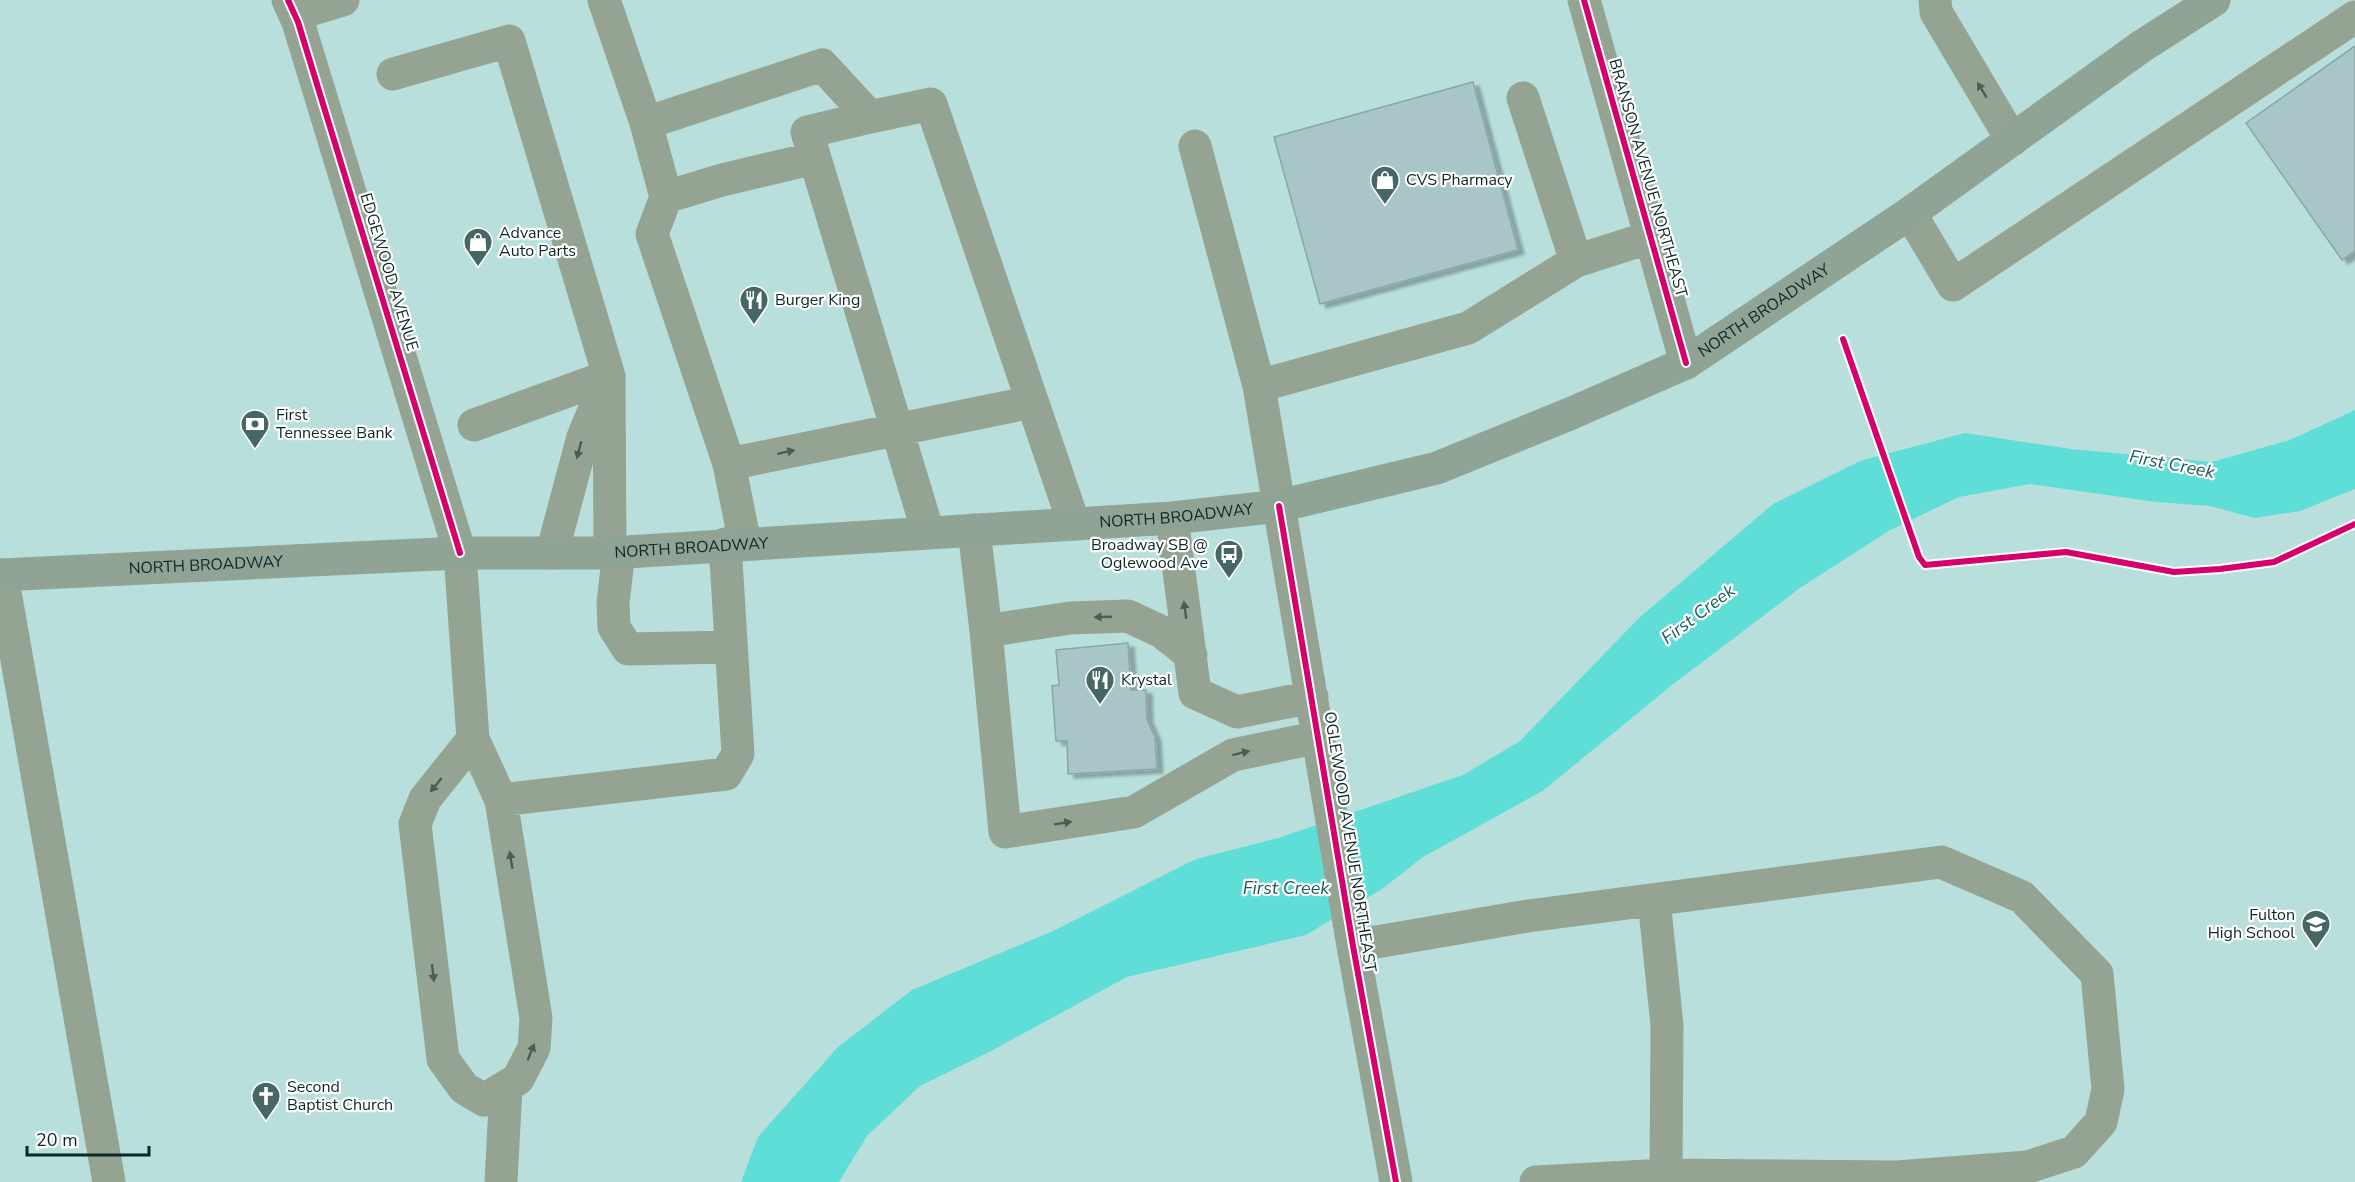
<svg xmlns="http://www.w3.org/2000/svg" width="2355" height="1182" viewBox="0 0 2355 1182" font-family="'Nunito Sans',sans-serif">
  <defs>
    <filter id="shadow"><feDropShadow dx="6" dy="4" stdDeviation="1.5" flood-color="#0004"/></filter>
  </defs>
  <rect width="100%" height="100%" fill="#b9dfdc"/>
  <!-- water -->
  <path fill="#5fded7" d="M2355 410V489L2300 511 2255 518 2210 506 2156 502 2030 484 1959 497 1890 530 1800 588 1672 685 1544 790 1423 857 1382 889 1306 935 1127 977 991 1051 920 1086 867 1136 839 1182H741L758 1137 838 1047 912 990 1051 932 1196 859 1278 838 1463 775 1520 741 1639 618 1773 504 1860 461 1965 433 2071 449 2212 462 2290 440Z"/>
  <!-- building -->
  <path fill="#a8c6c7" stroke="#89a7a7" stroke-width="1.5" filter="url(#shadow)" d="M2355 46V251L2342 260 2246 123Z
    M1473 82 1518 250 1320 304 1274 137Z
    M1128 643 1131 690H1146L1147 719 1155 737 1157 769 1068 774 1067 741H1056L1052 686 1059 685 1056 650Z"/>
  <g fill="none" stroke-linecap="round" stroke-linejoin="round">
    <!-- minor -->
    <path stroke="#95a492" stroke-width="33" d="M288 0 298 22 460 553 473 739 501 800 536 1018 534 1048 518 1079 484 1100 464 1088 443 1059 415 824 425 799 473 739
      M604 0 646 123 822 65 870 117 807 132 928 532
      M1584 0 1686 363
      M1935 0 1936 12 2012 140
      M296 14 343 0
      M393 74 509 41 609 376 610 553
      M1523 98 1576 261
      M870 117 931 104 1074 524
      M646 123 666 197
      M1195 146 1259 386 1468 328 1576 261 1651 237
      M1910 213 1953 285 2355 17
      M1259 386 1353 946 1396 1182
      M474 425 609 376
      M729 464 1032 402
      M1172 518 1195 693 1237 712 1312 697
      M974 530 986 631 1005 832 1134 812 1233 755 1319 737
      M745 543 729 464 652 234 666 197 722 180 815 158
      M619 551 613 603 614 627 628 649 731 647
      M552 553 583 437 603 389
      M2 575 109 1182
      M986 631 1070 618 1128 616 1162 632 1191 655
      M501 800 726 774 738 754 725 544
      M1654 900 1667 1025 1666 1175
      M1353 946 1528 916 1941 862 2022 897 2097 974 2108 1089 2101 1122 2074 1152 2028 1167 1897 1177 1666 1175 1536 1182
      M501 1182 506 1087"/>
    <!-- major -->
    <path stroke="#8fa495" stroke-width="33" id="s1" d="M0 575 460 553H610L1172 518 1279 506 1437 468 1572 413 1686 363 1910 213 2142 46 2214 0"/>
    <!-- cycleway casing -->
    <g stroke="#fff" stroke-width="10">
      <path id="cycleway" d="M288 0 298 22 460 553
        M1584 0 1686 363
        M1843 339 1919 557 1925 565 2066 552 2174 572 2220 569 2274 562 2355 524
        M1279 506 1353 946 1396 1182"/>
    </g>
    <!-- cycleway -->
    <use href="#cycleway" stroke="#d6006c" stroke-width="6"/>
  </g>
  <!-- one-way arrows -->
  <defs><path id="oneway-solid" d="M-6-.8H1V-3.2L6.5 0L1 3.2V.8H-6Z" transform="scale(1.5)"/></defs>
  <g fill="#495f56">
    <use href="#oneway-solid" transform="translate(1982 90) rotate(-121)"/>
    <use href="#oneway-solid" transform="translate(579 450) rotate(105)"/>
    <use href="#oneway-solid" transform="translate(786 452) rotate(-12)"/>
    <use href="#oneway-solid" transform="translate(1185 610) rotate(-98)"/>
    <use href="#oneway-solid" transform="translate(1103 617) rotate(178)"/>
    <use href="#oneway-solid" transform="translate(1241 753) rotate(-14)"/>
    <use href="#oneway-solid" transform="translate(436 785) rotate(129)"/>
    <use href="#oneway-solid" transform="translate(1063 823) rotate(-9)"/>
    <use href="#oneway-solid" transform="translate(511 860) rotate(-99)"/>
    <use href="#oneway-solid" transform="translate(433 973) rotate(83)"/>
    <use href="#oneway-solid" transform="translate(531 1052) rotate(-68)"/>
  </g>
  <!-- icons -->
  <defs>
    <g id="shop-pin" transform="scale(1.5)"><path d="M0 17L-7.5 6A9.5 9.5 0 1 1 7.5 6Z" fill="#476765" stroke="#fff"/><path d="M-5-2.5h2.3a2.7 3.5 0 0 1 5.4 0H5L5.5 6h-11ZM-1.5-2.5h3a1.5 2.3 0 0 0-3 0Z" fill="#fff"/></g>
    <g id="restaurant-pin" transform="scale(1.5)"><path d="M0 17L-7.5 6A9.5 9.5 0 1 1 7.5 6Z" fill="#476765" stroke="#fff"/><path d="M-5-6h1v4h1v-4h1v4h1v-4h1v5L-1.5 .5V6h-2V.5L-5-1ZM5-6V6H3V1.5H1.5Q1.5-4 5-6Z" fill="#fff"/></g>
    <g id="bank-pin" transform="scale(1.5)"><path d="M0 17L-7.5 6A9.5 9.5 0 1 1 7.5 6Z" fill="#476765" stroke="#fff"/><path d="M-6-4H6V4H-6ZM0-2.3a2.3 2.3 0 1 0 0 4.6a2.3 2.3 0 1 0 0-4.6Z" fill="#fff"/></g>
    <g id="bus-pin" transform="scale(1.5)"><path d="M0 17L-7.5 6A9.5 9.5 0 1 1 7.5 6Z" fill="#476765" stroke="#fff"/><path d="M-5-6H5V4H4V6H2V4H-2V6H-4V4H-5ZM-3.5-4V0h7V-4ZM-3.5 1.2v1.5H-2V1.2ZM2 1.2v1.5H3.5V1.2Z" fill="#fff"/></g>
    <g id="school-pin" transform="scale(1.5)"><path d="M0 17L-7.5 6A9.5 9.5 0 1 1 7.5 6Z" fill="#476765" stroke="#fff"/><path d="M0-5L7-2L0 1L-7-2ZM-4 1L0 2.5L4 1V4Q0 6-4 4Z" fill="#fff"/></g>
    <g id="church-pin" transform="scale(1.5)"><path d="M0 17L-7.5 6A9.5 9.5 0 1 1 7.5 6Z" fill="#476765" stroke="#fff"/><path d="M-1.2-6h2.4v3.5h3.3v2.4h-3.3V6h-2.4V-.1h-3.3v-2.4h3.3Z" fill="#fff"/></g>
  </defs>
  <g fill-rule="evenodd">
    <use href="#shop-pin" x="1385" y="180"/>
    <use href="#shop-pin" x="478" y="242"/>
    <use href="#restaurant-pin" x="754" y="300"/>
    <use href="#bank-pin" x="255" y="424"/>
    <use href="#bus-pin" x="1229" y="554"/>
    <use href="#restaurant-pin" x="1100" y="680"/>
    <use href="#school-pin" x="2316" y="924"/>
    <use href="#church-pin" x="266" y="1096"/>
  </g>
  <g text-anchor="middle" dominant-baseline="central" stroke-width="4.5" stroke-linejoin="round" paint-order="stroke">
    <!-- street labels -->
    <g font-size="16" fill="#0a2625" stroke="#fff">
      <text transform="translate(1648 178) rotate(74)">BRANSON AVENUE NORTHEAST</text>
      <text transform="translate(389 272) rotate(73)">EDGEWOOD AVENUE</text>
      <text stroke="none"><textPath href="#s1" startOffset="1808">NORTH BROADWAY</textPath></text>
      <text stroke="none"><textPath href="#s1" startOffset="1178">NORTH BROADWAY</textPath></text>
      <text stroke="none"><textPath href="#s1" startOffset="692">NORTH BROADWAY</textPath></text>
      <text stroke="none"><textPath href="#s1" startOffset="206">NORTH BROADWAY</textPath></text>
      <text transform="translate(1350 842) rotate(81)">OGLEWOOD AVENUE NORTHEAST</text>
    </g>
    <!-- poi labels -->
    <g font-size="16" fill="#0a2625" stroke="#fff" text-anchor="start">
      <text x="1406" y="180">CVS Pharmacy</text>
      <text x="499" y="233">Advance<tspan x="499" dy="18">Auto Parts</tspan></text>
      <text x="775" y="300">Burger King</text>
      <text x="276" y="415">First<tspan x="276" dy="18">Tennessee Bank</tspan></text>
      <text x="1208" y="545" text-anchor="end">Broadway SB @<tspan x="1208" dy="18">Oglewood Ave</tspan></text>
      <text x="1121" y="680">Krystal</text>
      <text x="2295" y="915" text-anchor="end">Fulton<tspan x="2295" dy="18">High School</tspan></text>
      <text x="287" y="1087">Second<tspan x="287" dy="18">Baptist Church</tspan></text>
    </g>
    <!-- water labels -->
    <g font-size="18" font-style="italic" fill="#1b5c58" stroke="#fff">
      <text transform="translate(2172 464) rotate(11)">First Creek</text>
      <text transform="translate(1698 614) rotate(-37)">First Creek</text>
      <text x="1286" y="888">First Creek</text>
    </g>
  </g>
  <!-- scale -->
  <path d="M27 1146v9h122v-9" fill="none" stroke="#0a2625" stroke-width="3"/>
  <text x="36" y="1146" font-size="18" fill="#0a2625" stroke="#ffffff" stroke-width="4.5" paint-order="stroke">20 m</text>
</svg>
